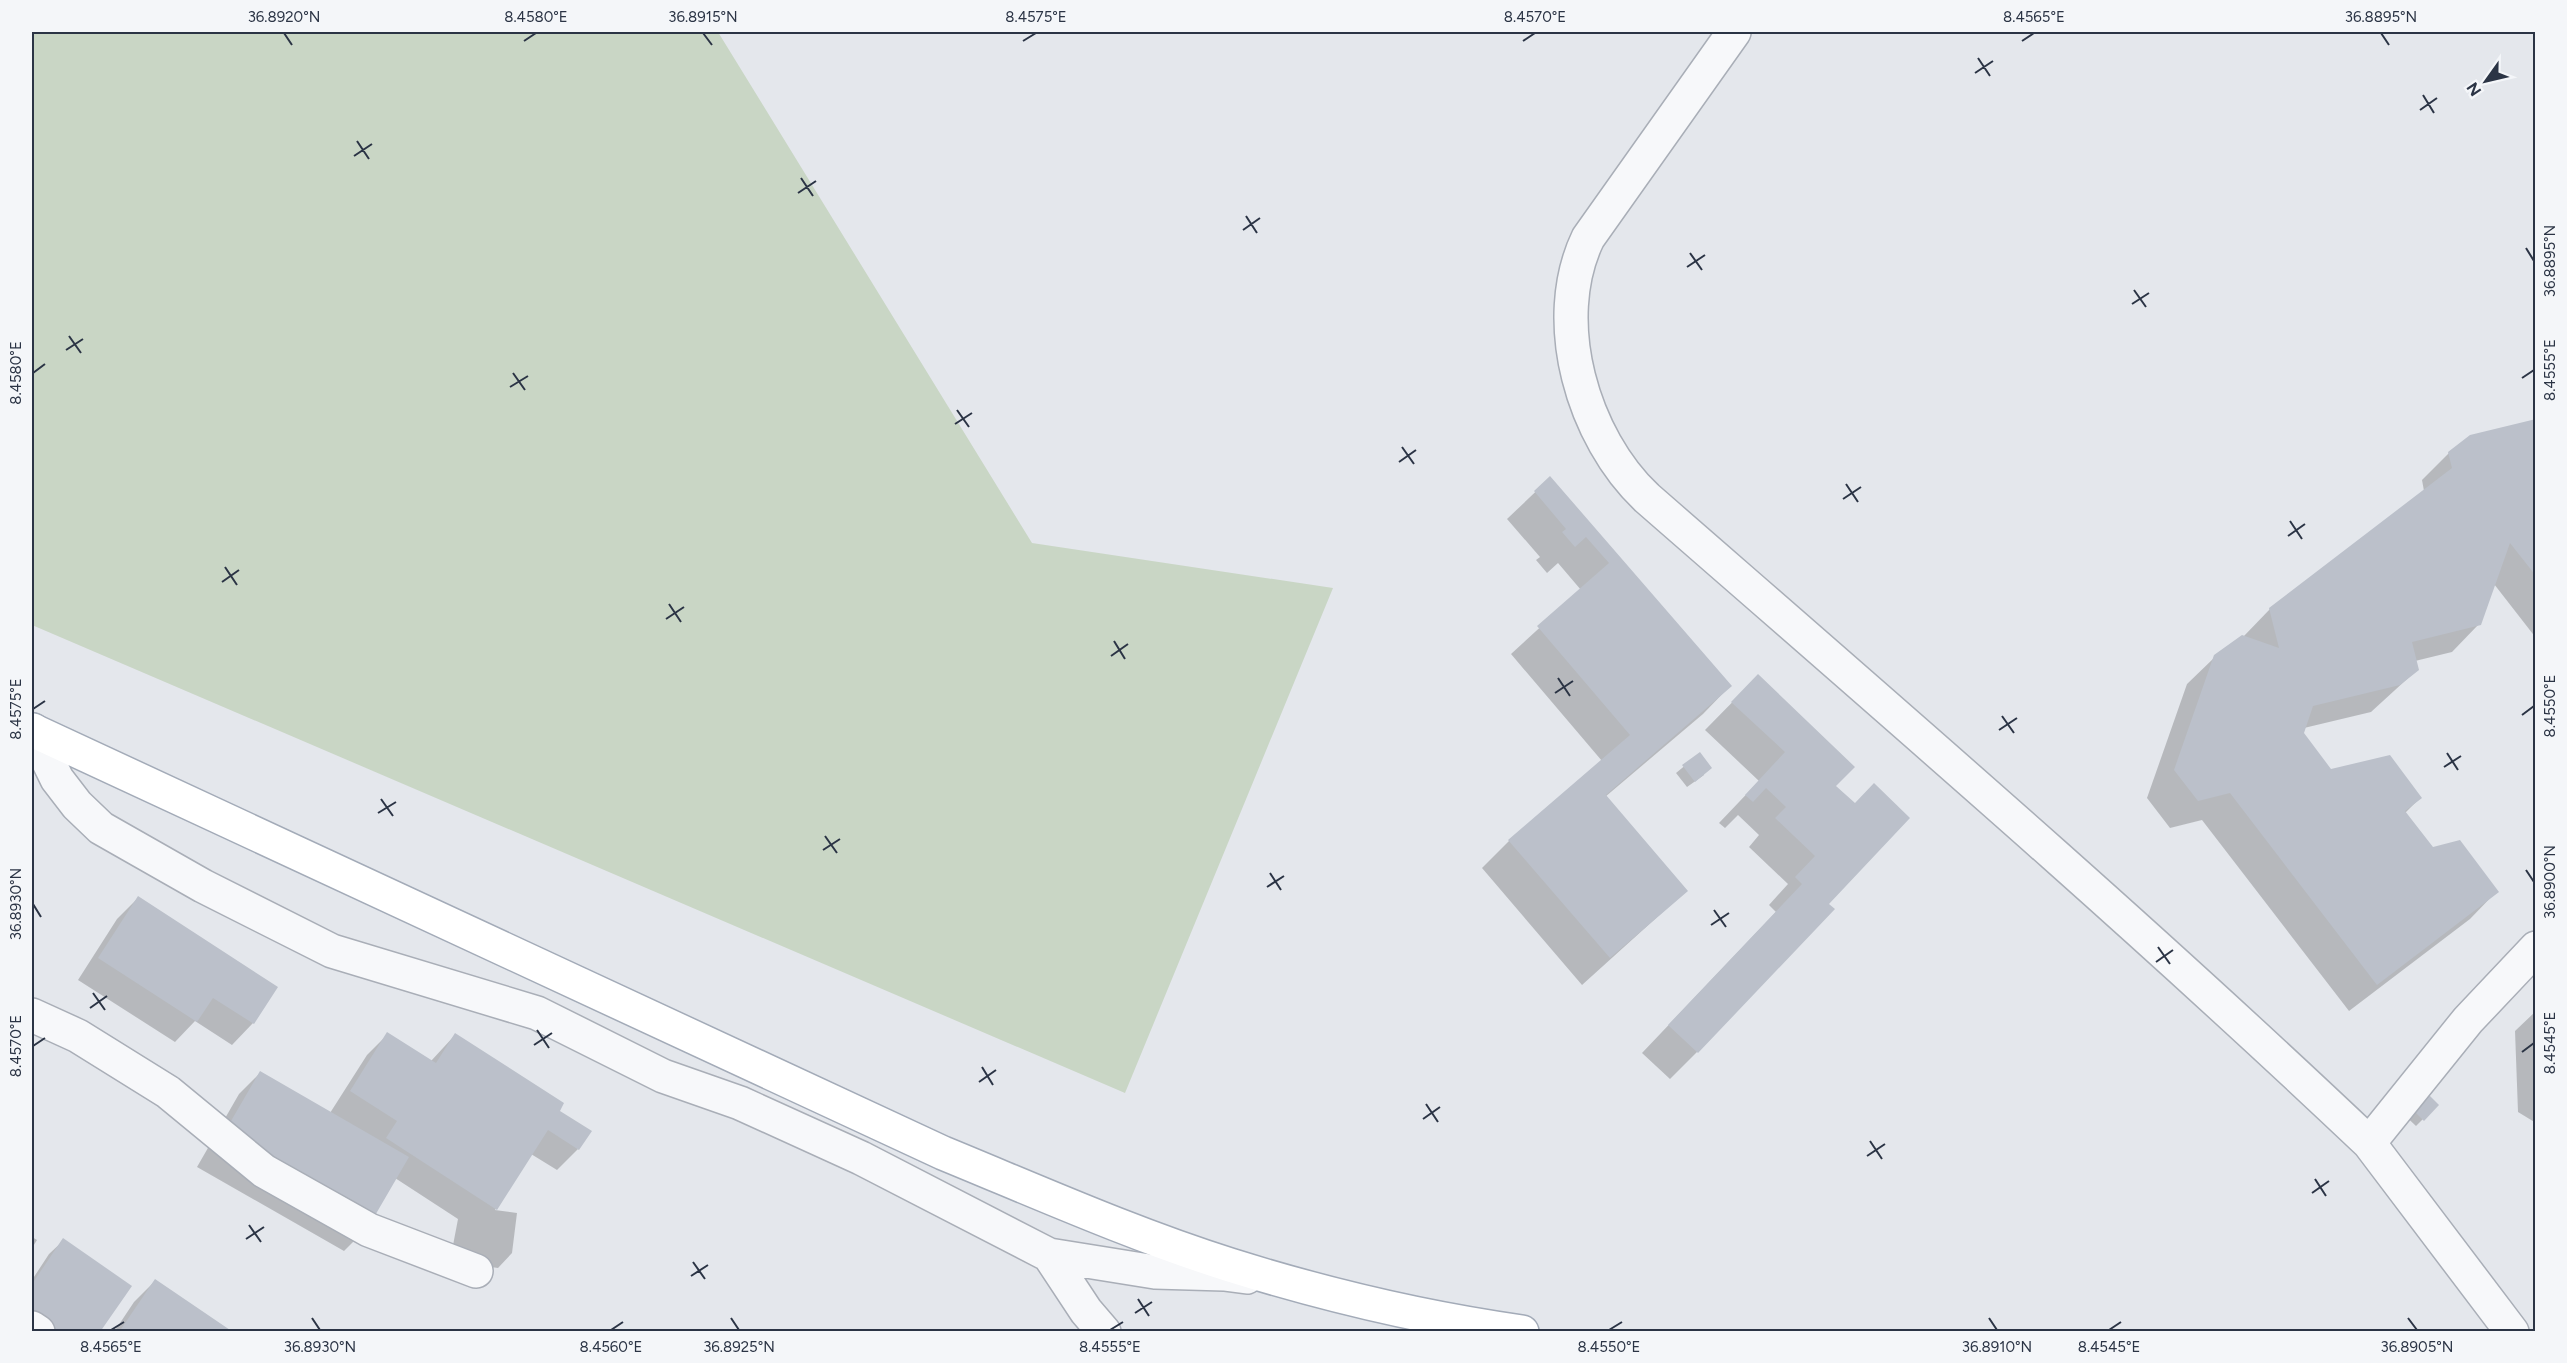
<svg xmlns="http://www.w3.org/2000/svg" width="2567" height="1363" viewBox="0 0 2567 1363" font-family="Figtree,sans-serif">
  <rect width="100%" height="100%" fill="#e4e7ec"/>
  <!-- green -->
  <path fill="#c9d6c5" d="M32 32H718L1032 543 1333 588 1125 1093 32 625Z"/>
  <!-- shadow -->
  <path fill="#0003" d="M2536 421V638L2494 584 2479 624 2452 652 2415 661 2418 669 2371 712 2304 728 2302 733 2331 771 2420 798 2405 813 2432 848 2497 891 2470 919 2349 1011 2202 820 2170 828 2147 798 2187 684 2215 657 2243 637 2270 609 2424 491 2422 480 2449 453Z
    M1550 478 1730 686 1703 714 1605 797 1686 891 1582 985 1482 868 1509 841 1602 761 1511 654 1581 590 1558 563 1547 573 1536 560 1540 557 1507 519Z
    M1758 676 1834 786 1827 904 1697 1052 1670 1079 1642 1053 1776 912 1769 905 1788 884 1749 847 1759 835 1738 815 1725 828 1719 823 1759 781 1705 730Z
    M1699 754 1704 775 1687 787 1676 773Z
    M138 898 276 987 253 1023 232 1045 195 1021 175 1042 78 980 117 919Z
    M2536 1011V1123L2518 1112 2515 1031Z
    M388 1034 431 1061 455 1035 558 1111 578 1149 557 1170 531 1154 495 1210 517 1213 512 1253 498 1268 450 1261 458 1219 395 1178 365 1230 344 1251 197 1167 239 1094 260 1073 330 1113 367 1055Z
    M2437 1105 2416 1126 2399 1110Z
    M32 1237 37 1240 32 1248Z
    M64 1240 99 1332H32V1280L49 1254Z
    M155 1281 230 1332H114L134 1302Z"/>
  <!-- building -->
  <path fill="#bbc0ca" d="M2536 419V576L2510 543 2481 625 2412 642 2419 670 2400 685 2313 706 2304 733 2331 769 2390 755 2422 798 2405 811 2433 847 2460 840 2499 892 2377 985 2230 793 2198 801 2174 770 2214 655 2242 635 2279 648 2269 608 2452 468 2448 452 2470 435Z
    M1550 476 1732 686 1606 795 1688 891 1610 958 1508 840 1630 735 1537 626 1609 563 1586 537 1575 547 1562 532 1566 529 1534 491Z
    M1758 674 1855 767 1836 786 1855 803 1874 783 1910 818 1829 904 1835 909 1698 1053 1668 1025 1802 884 1795 877 1815 856 1775 818 1786 807 1766 788 1753 802 1745 795 1785 752 1731 702Z
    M1700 752 1712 768 1695 782 1682 765Z
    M138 896 278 987 254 1024 213 998 197 1022 98 958Z
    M387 1032 436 1063 455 1033 564 1103 560 1111 592 1131 579 1150 548 1130 497 1210 386 1138 397 1121 350 1091Z
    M260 1071 409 1157 366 1231 217 1145Z
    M2420 1086 2439 1105 2424 1121 2405 1102Z
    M63 1238 132 1286 100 1332H60L32 1312V1284Z
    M155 1279 233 1332H119Z"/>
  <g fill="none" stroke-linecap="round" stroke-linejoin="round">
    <!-- minor casing -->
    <g stroke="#a9aeb7" stroke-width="36">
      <path id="minor" d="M1734 32 1588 238C1548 321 1583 438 1647 498 1890 710 2135 921 2369 1143
        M33 730 57 779 77 805 101 828 203 886 332 951 537 1013 663 1076 740 1103 861 1158 1049 1255
        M32 1015 78 1036 168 1092 264 1171 369 1230 476 1271
        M32 1328 38 1332
        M1104 1332 1086 1311 1049 1255 1155 1272 1224 1274 1247 1277
        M2512 1332 2369 1143 2468 1020 2536 948"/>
    </g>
    <!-- major casing -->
    <g stroke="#a3abb8" stroke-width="36">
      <path id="major" d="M32 730 943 1153C1038 1192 1132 1234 1230 1265 1326 1295 1423 1318 1522 1332"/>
    </g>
    <!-- minor -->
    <use href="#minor" stroke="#f7f8fa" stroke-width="33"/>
    <!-- major -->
    <use href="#major" stroke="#fff" stroke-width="33"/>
  </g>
  <!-- ticks -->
  <path fill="none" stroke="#2b3445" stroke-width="2" d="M284 33 292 45M703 33 712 45M2381 33 2389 45M524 41 536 33M1023 41 1036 33M1523 41 1535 33M2022 41 2034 33M1978 58 1990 76M1975 73 1993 61M2423 95 2434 113M2420 110 2437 98M357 141 369 159M354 156 372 144M801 178 813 196M798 193 816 181M1246 216 1257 233M1243 230 1260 218M2526 248 2534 261M1690 253 1702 270M1687 267 1705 255M2134 290 2146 307M2132 304 2149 293M69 336 81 353M66 350 83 339M33 373 45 364M513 373 525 390M2522 378 2534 370M510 387 528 376M957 410 969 427M955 424 972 413M1402 447 1414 464M1399 462 1416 450M1846 484 1858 502M1843 499 1861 487M2290 521 2302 539M2288 536 2305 524M225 567 237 585M222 582 239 570M669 604 681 622M666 619 684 607M1114 641 1125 659M1111 656 1128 644M1558 678 1570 696M1555 693 1573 681M33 709 45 701M2522 715 2534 706M2002 716 2014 733M1999 730 2017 718M2447 753 2458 770M2444 767 2461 756M381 799 393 816M378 813 396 802M825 836 837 853M823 850 840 839M2526 870 2534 882M1270 873 1281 890M1267 887 1284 876M33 904 41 917M1714 910 1726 927M1711 925 1729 913M2158 947 2170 964M2156 962 2173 950M93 993 105 1010M90 1008 107 996M537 1030 549 1048M534 1045 552 1033M33 1046 45 1038M2522 1052 2534 1043M982 1067 993 1085M979 1082 996 1070M1426 1104 1438 1122M1423 1119 1440 1107M1870 1141 1882 1159M1867 1156 1885 1144M2315 1179 2326 1196M2312 1193 2329 1181M249 1225 261 1242M246 1239 264 1227M693 1262 705 1279M691 1276 708 1265M1138 1299 1149 1316M1135 1313 1152 1302M312 1318 320 1330M731 1318 739 1330M1989 1318 1997 1330M2408 1318 2417 1330M111 1330 124 1322M611 1330 623 1322M1110 1330 1123 1322M1609 1330 1622 1322M2109 1330 2121 1322"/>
  <!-- border -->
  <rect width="2567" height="1363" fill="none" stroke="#f4f6f9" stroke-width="66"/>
  <!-- north arrow -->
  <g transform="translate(2486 81) rotate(236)" stroke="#f4f6f9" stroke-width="4.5" paint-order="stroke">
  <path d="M0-4.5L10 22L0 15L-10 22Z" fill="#2b3445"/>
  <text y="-9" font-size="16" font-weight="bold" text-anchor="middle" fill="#2b3445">N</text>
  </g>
  <rect x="33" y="33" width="2501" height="1297" fill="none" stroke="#2b3445" stroke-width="2"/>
  <g font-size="15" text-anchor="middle" fill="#2b3445">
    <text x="284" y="22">36.8920°N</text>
    <text x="536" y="22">8.4580°E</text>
    <text x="703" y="22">36.8915°N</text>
    <text x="1036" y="22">8.4575°E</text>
    <text x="1535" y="22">8.4570°E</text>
    <text x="2034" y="22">8.4565°E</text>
    <text x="2381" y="22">36.8895°N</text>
    <text transform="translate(2550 261) rotate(-90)" y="5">36.8895°N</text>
    <text transform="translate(2550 370) rotate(-90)" y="5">8.4555°E</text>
    <text transform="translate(16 373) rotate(-90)" y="5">8.4580°E</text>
    <text transform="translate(2550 706) rotate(-90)" y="5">8.4550°E</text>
    <text transform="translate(16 709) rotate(-90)" y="5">8.4575°E</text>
    <text transform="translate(2550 882) rotate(-90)" y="5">36.8900°N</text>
    <text transform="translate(16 904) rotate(-90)" y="5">36.8930°N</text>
    <text transform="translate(2550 1043) rotate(-90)" y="5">8.4545°E</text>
    <text transform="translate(16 1046) rotate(-90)" y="5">8.4570°E</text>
    <text x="111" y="1352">8.4565°E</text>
    <text x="320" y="1352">36.8930°N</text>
    <text x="611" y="1352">8.4560°E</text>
    <text x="739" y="1352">36.8925°N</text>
    <text x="1110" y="1352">8.4555°E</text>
    <text x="1609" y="1352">8.4550°E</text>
    <text x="1997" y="1352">36.8910°N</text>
    <text x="2109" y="1352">8.4545°E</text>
    <text x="2417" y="1352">36.8905°N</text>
  </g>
</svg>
